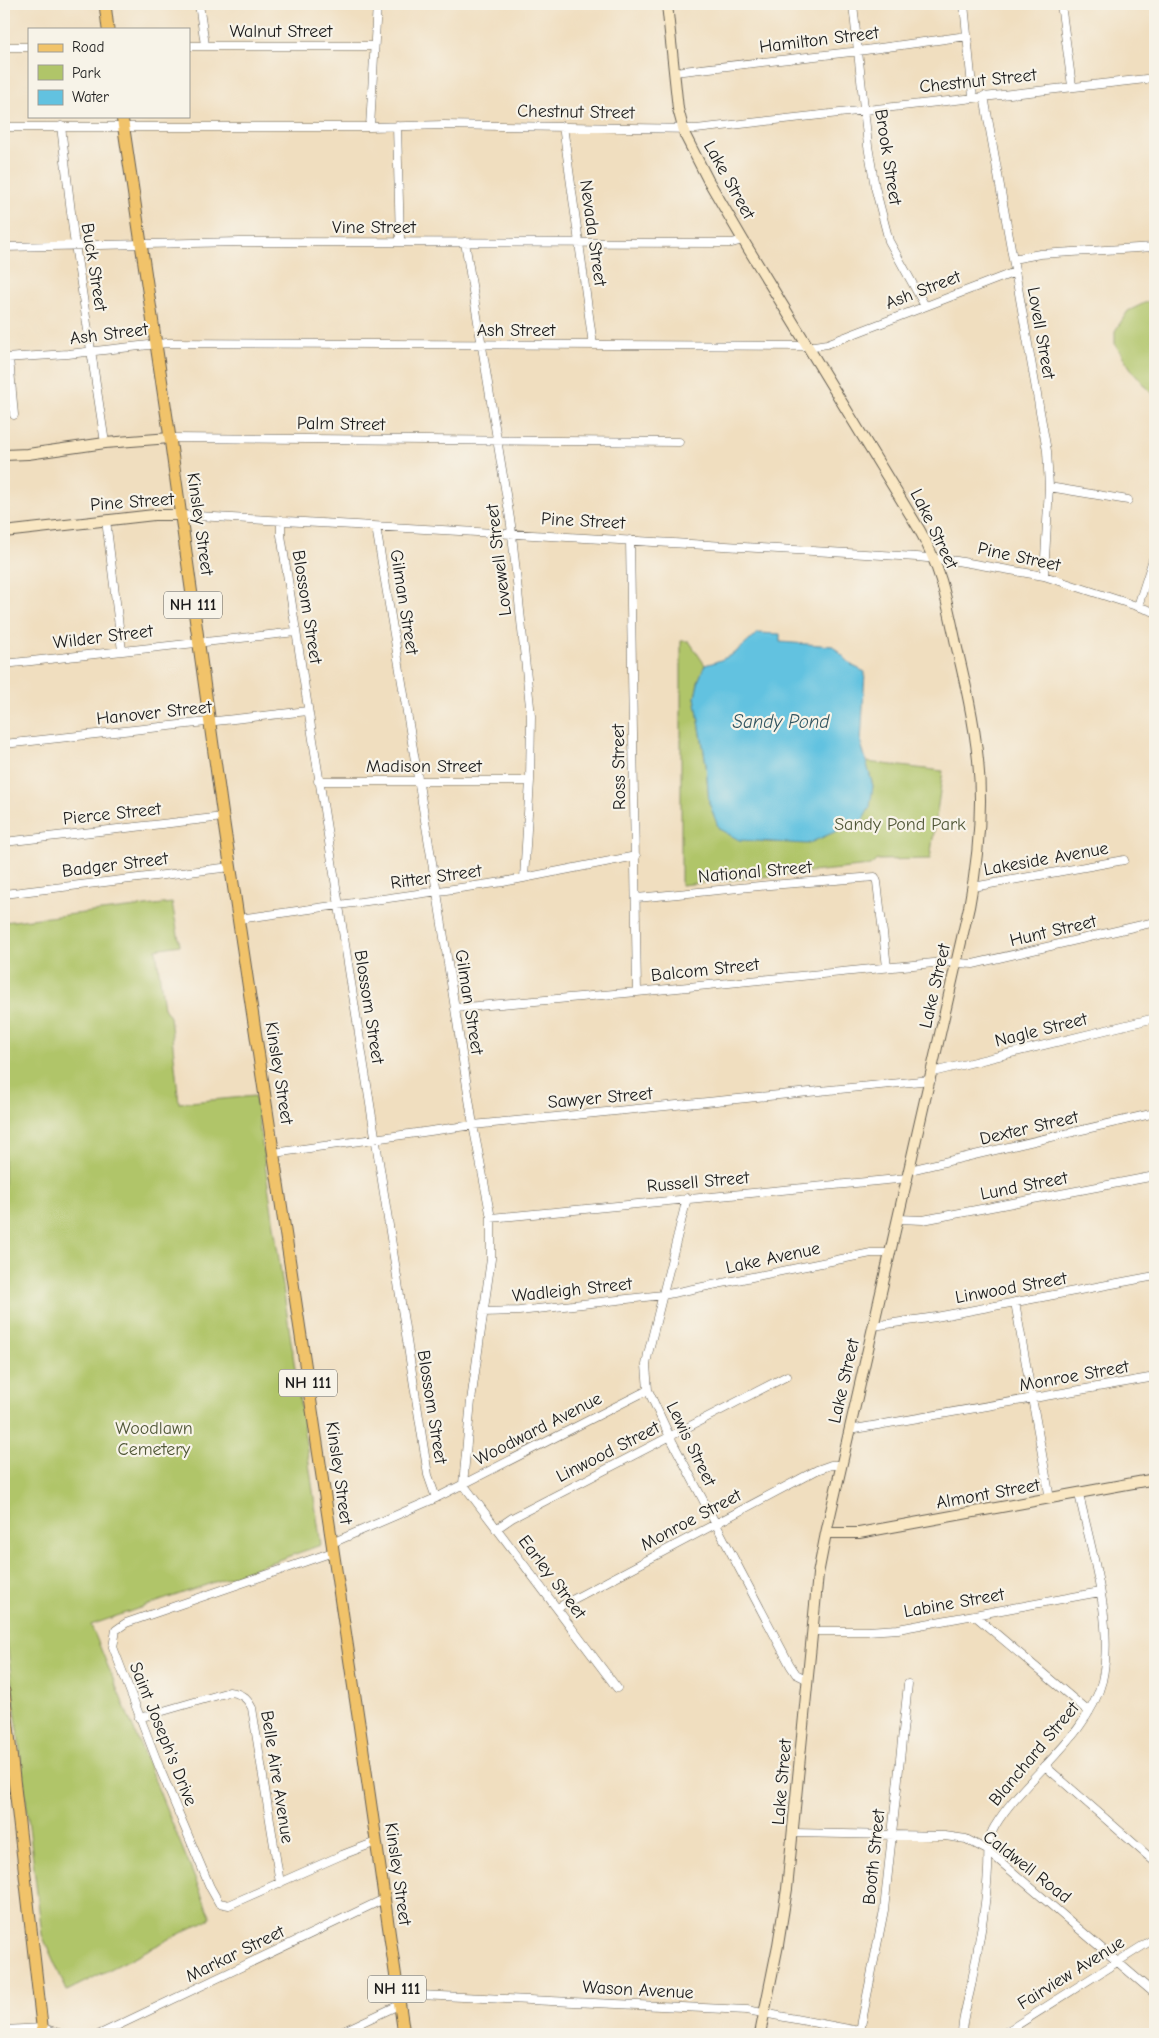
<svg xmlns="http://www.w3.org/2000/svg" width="1159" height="2038" viewBox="0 0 1159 2038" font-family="'Comic Neue',sans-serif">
  <rect width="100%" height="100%" fill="#f7f3e8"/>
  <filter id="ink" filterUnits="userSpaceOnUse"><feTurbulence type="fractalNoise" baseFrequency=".02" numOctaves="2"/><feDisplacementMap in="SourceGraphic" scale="10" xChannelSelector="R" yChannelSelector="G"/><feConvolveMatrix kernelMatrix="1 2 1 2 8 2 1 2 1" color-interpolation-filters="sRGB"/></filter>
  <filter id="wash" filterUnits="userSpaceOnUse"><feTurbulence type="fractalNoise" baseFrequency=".0096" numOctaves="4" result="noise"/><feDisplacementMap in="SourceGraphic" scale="20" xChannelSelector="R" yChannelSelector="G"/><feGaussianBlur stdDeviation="1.12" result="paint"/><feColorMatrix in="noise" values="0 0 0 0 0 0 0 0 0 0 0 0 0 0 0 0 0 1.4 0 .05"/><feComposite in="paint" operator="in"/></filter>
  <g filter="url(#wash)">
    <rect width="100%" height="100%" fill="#f0debf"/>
    <!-- green -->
    <path fill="#b0c569" stroke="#667042" d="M1155 298V397L1131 369 1115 344V331L1128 311Z
      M681 641H689L705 665 699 679 695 697 706 764 709 803C724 815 742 832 759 840 776 849 841 829 861 823L873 786 866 762 943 771 930 859 877 860 870 866 681 885Z
      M172 903 180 945 156 949 164 1008 170 1017 179 1103 255 1096 321 1545 91 1625 211 1918 67 1991 42 1935 4 1617V922Z"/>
    <!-- water -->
    <path fill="#62c2e0" stroke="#3f6f7e" d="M757 633 780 634V642L833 646 853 666 865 672 861 743 873 786 870 807 861 823 837 831 807 844 739 840 719 829 709 803 706 764 695 697 699 679 705 665C728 659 740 651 757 633Z"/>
  </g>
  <g filter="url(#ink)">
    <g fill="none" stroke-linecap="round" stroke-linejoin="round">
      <!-- street casing -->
      <g stroke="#666055" stroke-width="9">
        <path id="street" d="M199 4 205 45
          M853 4 868 146 875 187 889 241 925 306
          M964 4 973 97
          M1061 4 1072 86
          M189 46H374
          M4 47H29
          M674 72 851 52 967 36
          M984 96 1047 451 1049 487 1044 576
          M61 126 74 238 105 443
          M397 126 400 241
          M563 126 593 345
          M4 127H370L444 125 696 129 1146 79
          M370 127 377 4
          M465 242 511 525 531 716 530 781 524 878
          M4 247 240 242 732 243 743 240
          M1013 259 1040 254 1154 247
          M4 358 68 354 167 343 814 346 827 344 1015 272
          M9 358 14 415
          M170 438 679 442
          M1049 487 1128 500
          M180 515 917 557 957 561 1044 576 1155 612
          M106 520 122 651
          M281 520V535L428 1475 436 1498
          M376 527 436 886 473 1125 491 1218V1259L471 1401 463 1484 617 1688
          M630 540 637 992
          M1138 606 1155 553
          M4 664 296 632
          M4 744 308 711
          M318 781H530
          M4 842 223 817
          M973 887 1124 860
          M4 894 231 867
          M637 898 770 885 875 877 877 882 887 967
          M239 919 503 882 636 856
          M455 1008 637 992 944 962 973 964 1155 922
          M933 1072 1155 1018
          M274 1153 473 1125 931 1080
          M910 1170 1155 1113
          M687 1198 648 1354 646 1365 648 1390 670 1437 790 1665 796 1674 808 1680
          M491 1218 908 1178
          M898 1219 923 1220 1155 1176
          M1015 1302 1050 1499
          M483 1312 519 1311 663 1295 871 1253H890
          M873 1326 936 1317 1155 1276
          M849 1430 1155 1377
          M496 1529 512 1518 787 1376
          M332 1543 436 1498 648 1390
          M333 1552 126 1623 116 1630 113 1647 160 1769 210 1887 219 1903 229 1905 342 1855 376 1842
          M557 1608 817 1470 831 1465H841
          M974 1615 1089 1712
          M813 1631H867L898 1629 1100 1592
          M139 1718 229 1692C241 1693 247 1698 252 1708L280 1883
          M1045 1766 1155 1862
          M793 1833 945 1836 966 1839 987 1850 1155 1994
          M398 1994 747 2010 875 2034
          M4 2030 43 2028 62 2034
          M860 2031 884 1910 908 1684
          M100 2034 384 1899
          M337 2034 399 2005
          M962 2034C962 2018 968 2001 971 1986 978 1947 986 1909 988 1870 989 1854 986 1840 995 1826 1024 1777 1088 1738 1102 1681 1115 1625 1091 1550 1079 1494
          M1003 2034 1155 1938"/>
      </g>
      <!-- secondary casing -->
      <g stroke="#666055" stroke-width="12">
        <path id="secondary" d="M667 4 678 109 685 135 708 180 743 240 919 529C941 567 947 602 956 644 965 682 974 720 978 760 983 808 978 860 969 907L826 1533 818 1574 787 1889 778 1945 760 2034
          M4 455 28 454 105 443 170 438
          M4 532 154 515H180
          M826 1533H859L1155 1479"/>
      </g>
      <!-- primary casing -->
      <g stroke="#666055" stroke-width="13">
        <path id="primary" d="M105 4 108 29
          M122 116 170 438 223 817 359 1723 404 2034
          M4 1691 43 2034"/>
      </g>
      <!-- street -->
      <use href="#street" stroke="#fff" stroke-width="8"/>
      <!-- secondary -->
      <use href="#secondary" stroke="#f9e7c3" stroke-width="10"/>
      <!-- primary -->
      <use href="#primary" stroke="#f1c36a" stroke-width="11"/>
    </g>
  </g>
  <g text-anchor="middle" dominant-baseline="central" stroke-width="4.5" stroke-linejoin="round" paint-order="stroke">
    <!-- shield labels -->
    <g fill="#f7f3e8" stroke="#5e5c59" stroke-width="1">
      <rect x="164" y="591.5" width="58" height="27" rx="4"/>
      <rect x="279" y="1369.5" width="58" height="27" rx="4"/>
      <rect x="368" y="1975.5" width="58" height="27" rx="4"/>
    </g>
    <g font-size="16" font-weight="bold" fill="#1c1c1c">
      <text x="193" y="605">NH 111</text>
      <text x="308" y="1383">NH 111</text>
      <text x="397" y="1989">NH 111</text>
    </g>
    <!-- street labels -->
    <g font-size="18" fill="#1c1c1c" stroke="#f7f3e8">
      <text x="281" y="31">Walnut Street</text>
      <text transform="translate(819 40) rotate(-7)">Hamilton Street</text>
      <text transform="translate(978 81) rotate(-6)">Chestnut Street</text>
      <text transform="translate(576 112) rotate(1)">Chestnut Street</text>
      <text transform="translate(888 157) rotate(81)">Brook Street</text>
      <text transform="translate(729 180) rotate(61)">Lake Street</text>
      <text x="374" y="227">Vine Street</text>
      <text transform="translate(593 233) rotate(82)">Nevada Street</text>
      <text transform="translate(94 267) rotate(81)">Buck Street</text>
      <text transform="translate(923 290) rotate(-21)">Ash Street</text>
      <text x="516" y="330">Ash Street</text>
      <text transform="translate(1041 333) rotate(80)">Lovell Street</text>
      <text transform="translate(109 334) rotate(-7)">Ash Street</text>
      <text transform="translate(341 424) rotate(1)">Palm Street</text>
      <text transform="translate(132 502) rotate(-4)">Pine Street</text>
      <text transform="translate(583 521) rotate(3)">Pine Street</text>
      <text transform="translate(200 524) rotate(82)">Kinsley Street</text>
      <text transform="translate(934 529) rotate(64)">Lake Street</text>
      <text transform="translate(1019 557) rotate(12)">Pine Street</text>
      <text transform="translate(499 560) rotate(-97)">Lovewell Street</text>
      <text transform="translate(404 602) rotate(81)">Gilman Street</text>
      <text transform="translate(307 607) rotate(81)">Blossom Street</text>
      <text transform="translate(103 637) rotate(-7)">Wilder Street</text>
      <text transform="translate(154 713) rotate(-6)">Hanover Street</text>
      <text x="424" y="766">Madison Street</text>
      <text transform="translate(619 767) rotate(-91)">Ross Street</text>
      <text transform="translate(112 814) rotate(-6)">Pierce Street</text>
      <text transform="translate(1046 859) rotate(-10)">Lakeside Avenue</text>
      <text transform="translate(115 865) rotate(-7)">Badger Street</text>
      <text transform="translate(755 872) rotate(-5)">National Street</text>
      <text transform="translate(436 877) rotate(-8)">Ritter Street</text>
      <text transform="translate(1053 931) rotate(-13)">Hunt Street</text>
      <text transform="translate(705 970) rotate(-6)">Balcom Street</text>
      <text transform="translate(935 986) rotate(-77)">Lake Street</text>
      <text transform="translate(469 1002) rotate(81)">Gilman Street</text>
      <text transform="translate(369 1007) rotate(81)">Blossom Street</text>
      <text transform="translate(1041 1030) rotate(-14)">Nagle Street</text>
      <text transform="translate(279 1073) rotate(81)">Kinsley Street</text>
      <text transform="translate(600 1098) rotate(-5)">Sawyer Street</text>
      <text transform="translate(1029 1128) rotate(-13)">Dexter Street</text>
      <text transform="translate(698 1182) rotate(-5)">Russell Street</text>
      <text transform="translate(1024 1186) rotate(-11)">Lund Street</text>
      <text transform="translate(773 1258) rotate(-12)">Lake Avenue</text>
      <text transform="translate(1011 1288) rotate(-10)">Linwood Street</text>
      <text transform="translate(572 1290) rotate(-6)">Wadleigh Street</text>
      <text transform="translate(1074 1376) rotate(-10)">Monroe Street</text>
      <text transform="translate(844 1381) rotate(-77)">Lake Street</text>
      <text transform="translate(432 1407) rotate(81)">Blossom Street</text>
      <text transform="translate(538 1429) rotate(-27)">Woodward Avenue</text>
      <text transform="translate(691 1444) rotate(64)">Lewis Street</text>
      <text transform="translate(608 1452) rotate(-27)">Linwood Street</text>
      <text transform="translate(339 1473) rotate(82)">Kinsley Street</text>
      <text transform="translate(988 1494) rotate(-10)">Almont Street</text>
      <text transform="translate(691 1520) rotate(-28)">Monroe Street</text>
      <text transform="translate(552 1577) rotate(53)">Earley Street</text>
      <text transform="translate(954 1603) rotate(-10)">Labine Street</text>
      <text transform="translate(163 1734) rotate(68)">Saint Joseph's Drive</text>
      <text transform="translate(1034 1754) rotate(-50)">Blanchard Street</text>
      <text transform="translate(277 1777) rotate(81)">Belle Aire Avenue</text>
      <text transform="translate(782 1782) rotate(-85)">Lake Street</text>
      <text transform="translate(874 1857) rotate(-84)">Booth Street</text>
      <text transform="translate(1027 1867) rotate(38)">Caldwell Road</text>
      <text transform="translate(398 1874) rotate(82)">Kinsley Street</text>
      <text transform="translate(235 1954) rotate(-26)">Markar Street</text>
      <text transform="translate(1071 1973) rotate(-32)">Fairview Avenue</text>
      <text transform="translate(638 1990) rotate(3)">Wason Avenue</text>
    </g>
    <!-- park labels -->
    <g font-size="18" fill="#505737" stroke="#f7f3e8">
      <text x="900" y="824">Sandy Pond Park</text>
      <text x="154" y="1428">Woodlawn<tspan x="154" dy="21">Cemetery</tspan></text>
    </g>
    <!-- water labels -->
    <g font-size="19" font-style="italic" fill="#345661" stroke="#f7f3e8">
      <text x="781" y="722">Sandy Pond</text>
    </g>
  </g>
  <!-- margin -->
  <rect width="1159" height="2038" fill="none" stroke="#f7f3e8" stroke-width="20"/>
  <!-- legend -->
  <rect x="28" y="28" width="162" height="90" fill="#f7f3e8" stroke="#9f9d96"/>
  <rect x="38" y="44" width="25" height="8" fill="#f1c36a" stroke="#9f9d96"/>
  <text x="72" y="52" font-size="15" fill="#1c1c1c">Road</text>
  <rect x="38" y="65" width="25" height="15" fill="#b0c569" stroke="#9f9d96"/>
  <text x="72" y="78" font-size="15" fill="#1c1c1c">Park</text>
  <rect x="38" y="90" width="25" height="15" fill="#62c2e0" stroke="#9f9d96"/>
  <text x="72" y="102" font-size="15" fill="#1c1c1c">Water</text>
</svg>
